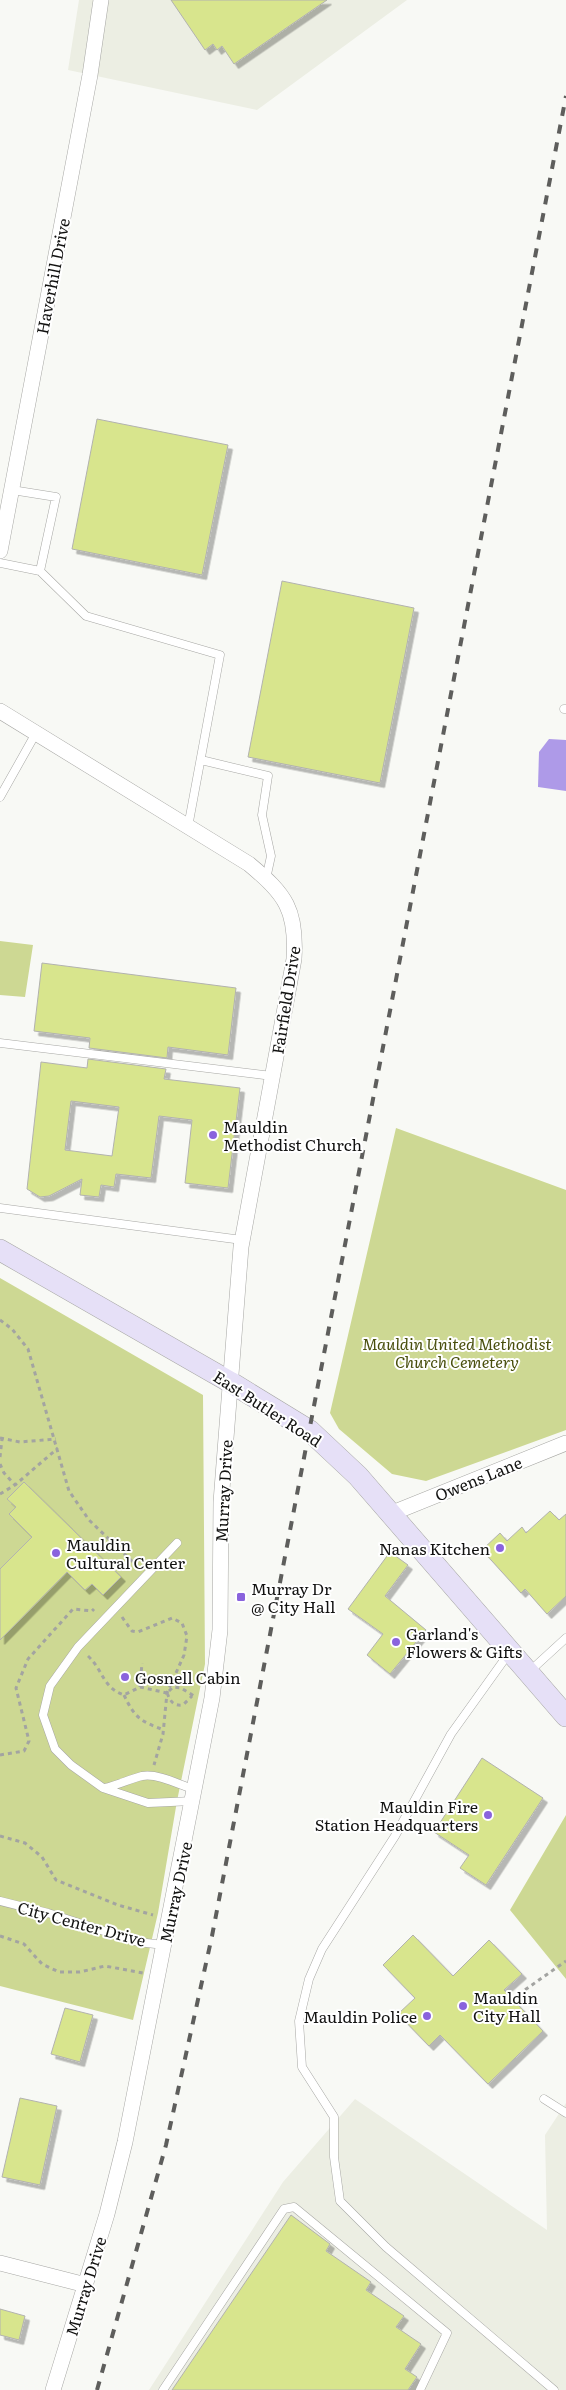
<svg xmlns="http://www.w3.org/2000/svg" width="566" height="2390" viewBox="0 0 566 2390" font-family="Literata,serif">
  <defs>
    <filter id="shadow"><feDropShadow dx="4.5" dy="4.5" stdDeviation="0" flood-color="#0004"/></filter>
  </defs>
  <rect width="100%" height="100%" fill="#f8f9f5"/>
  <!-- built -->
  <path fill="#eceee3" d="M79 0H407L257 110 68 70Z
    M355 2099 547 2230 545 2135 566 2103V2390H149L283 2182Z"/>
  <!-- green -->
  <path fill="#cdd893" d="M0 941 33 945 25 997 0 995Z
    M396 1128 566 1190V1430L426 1481 392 1474 339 1429 330 1413Z
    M0 1278 203 1395 205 1664 177 1801 158 1913 133 2020 0 1986Z
    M566 1815V1979L510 1910Z"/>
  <!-- water -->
  <path fill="#ae9ae8" d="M549 739 566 740V791L538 787 539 752Z"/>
  <!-- building -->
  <path fill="#d8e58d" stroke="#b2b2af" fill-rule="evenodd" filter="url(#shadow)" d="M171 0H327L234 64 222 46 217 50 213 44 205 50Z
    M97 419 228 445 202 575 72 549Z
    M282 581 414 608 380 783 248 757Z
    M42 963 236 988 228 1055 168 1047 167 1058 89 1048 90 1038 34 1031Z
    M88 1059 166 1069 164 1079 240 1088 228 1188 185 1183 192 1120 159 1116 151 1178 116 1174 114 1187 101 1185 99 1197 80 1195 82 1179 49 1196 40 1197 27 1189 41 1062 87 1068ZM71 1101 119 1107 112 1156 65 1150Z
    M24 1482 121 1577 103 1595 92 1584 85 1590 67 1572 0 1640V1569L32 1537 9 1514 16 1507 7 1499Z
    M550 1511 559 1520 566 1514V1596L547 1614 525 1589 521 1593 482 1550 500 1533 507 1541 522 1527 526 1533Z
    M390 1552 408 1565 385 1596 426 1630 390 1674 367 1655 383 1634 348 1609Z
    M482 1758 543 1798 486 1885 460 1868 469 1855 434 1832Z
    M413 1935 453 1976 489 1940 522 1974 504 1990 543 2031 488 2084 440 2035 429 2046 398 2014 415 1998 383 1965Z
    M65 2008 93 2015 80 2062 51 2054Z
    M20 2098 57 2106 40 2185 2 2177Z
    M291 2215 330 2244 326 2251 371 2282 366 2290 404 2316 396 2327 421 2344 405 2369 417 2377 408 2390H172Z
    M0 2309 25 2316 19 2340 0 2335Z"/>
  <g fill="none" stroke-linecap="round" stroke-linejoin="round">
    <!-- service casing -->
    <g stroke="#a7a7a4" stroke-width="9">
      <path id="service" d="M12 490 56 497 40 571
        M0 563 40 571 86 616 220 655 188 827
        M564 709H566
        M201 760 268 776 262 815 271 856 266 879
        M0 797 36 733
        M0 1043 272 1076
        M0 1208 242 1240
        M177 1543 78 1647 50 1686 43 1715 55 1749 71 1765 103 1788 148 1803 193 1801
        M509 1653 451 1734 395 1836 322 1949 309 1979 299 2021 302 2067 334 2117V2157L340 2201 386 2247 554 2390
        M530 1671 566 1638
        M105 1788C118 1785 130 1779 142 1776 158 1773 180 1785 195 1790
        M0 1901 48 1913 138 1942 164 1945
        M544 2099 566 2113
        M163 2390 284 2209 294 2207 447 2333 420 2390"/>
    </g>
    <!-- minor casing -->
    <g stroke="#a7a7a4" stroke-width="16">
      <path id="minor" d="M0 551 90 75 101 0
        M0 711 249 864C286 895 297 910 294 959L241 1247 221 1502 220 1630 212 1698 125 2142 107 2214 53 2390
        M390 1514 566 1443
        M0 2263 86 2285"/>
    </g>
    <!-- secondary casing -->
    <g stroke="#a7a7a4" stroke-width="22">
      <path id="secondary" d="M0 1250 230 1382 310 1431 358 1476 566 1716"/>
    </g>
    <!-- path -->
    <path stroke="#a3a4a1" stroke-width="3" stroke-dasharray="4 4" stroke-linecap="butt" d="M0 1320 12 1329 28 1349 69 1491 89 1520 137 1566
      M0 1438 20 1442 56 1439
      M0 1457 2 1439
      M0 1464 4 1473 15 1485
      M0 1494 15 1485 58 1448
      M122 1617 132 1631 138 1632 172 1618 182 1623 187 1636 184 1655 167 1693 163 1734 154 1765
      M88 1656C103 1670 103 1688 124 1695L140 1687 142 1663
      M140 1687 167 1693
      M169 1691 173 1687 181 1688 194 1696
      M167 1693C171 1702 173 1706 183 1705L192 1696
      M124 1695C135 1718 140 1721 164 1730
      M0 1755 24 1751 29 1741 16 1688 28 1659 73 1609 92 1611 94 1609
      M0 1836 25 1843 42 1857 56 1880 118 1905 153 1915
      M0 1936 24 1944 42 1964 59 1972H80L105 1966 143 1973
      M512 1999 566 1961"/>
    <!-- service -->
    <use href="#service" stroke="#fff" stroke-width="8"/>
    <!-- minor -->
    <use href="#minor" stroke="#fff" stroke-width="15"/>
    <!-- secondary -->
    <use href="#secondary" stroke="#e6e0f7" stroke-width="21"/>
    <!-- rail -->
    <path stroke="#5e5e5c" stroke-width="4" stroke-dasharray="9 9" stroke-linecap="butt" d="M97 2390 166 2145 212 1936 566 96"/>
  </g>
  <!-- markers -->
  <g fill="#8a63dd" stroke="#fff" stroke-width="2">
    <circle cx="213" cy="1135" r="5"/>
    <circle cx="500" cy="1548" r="5"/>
    <circle cx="56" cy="1553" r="5"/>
    <rect x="236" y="1592" width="10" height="10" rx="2.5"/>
    <circle cx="396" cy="1642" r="5"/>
    <circle cx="125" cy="1677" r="5"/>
    <circle cx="488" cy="1815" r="5"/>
    <circle cx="463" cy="2006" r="5"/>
    <circle cx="427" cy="2016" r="5"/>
  </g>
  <g text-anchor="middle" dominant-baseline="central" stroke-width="4" stroke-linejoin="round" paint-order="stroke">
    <!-- street labels -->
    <g font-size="16" fill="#121211" stroke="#fff">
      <text transform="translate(52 276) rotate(-79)">Haverhill Drive</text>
      <text transform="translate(285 1000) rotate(-81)">Fairfield Drive</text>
      <text transform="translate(268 1408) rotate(33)">East Butler Road</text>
      <text transform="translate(478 1478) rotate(-22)">Owens Lane</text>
      <text transform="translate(223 1491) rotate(-87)">Murray Drive</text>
      <text transform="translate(175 1892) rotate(-78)">Murray Drive</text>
      <text transform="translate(82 1923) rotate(15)">City Center Drive</text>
      <text transform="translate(85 2286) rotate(-73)">Murray Drive</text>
    </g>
    <!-- poi labels -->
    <g font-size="16" fill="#121211" stroke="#fff" text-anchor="start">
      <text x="223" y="1126">Mauldin<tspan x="223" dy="18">Methodist Church</tspan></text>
      <text x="66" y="1544">Mauldin<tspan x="66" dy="18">Cultural Center</tspan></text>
      <text x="490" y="1548" text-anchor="end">Nanas Kitchen</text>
      <text x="251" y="1588">Murray Dr<tspan x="251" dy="18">@ City Hall</tspan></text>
      <text x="406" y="1633">Garland's<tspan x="406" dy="18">Flowers &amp; Gifts</tspan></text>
      <text x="135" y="1677">Gosnell Cabin</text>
      <text x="478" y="1806" text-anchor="end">Mauldin Fire<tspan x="478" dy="18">Station Headquarters</tspan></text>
      <text x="473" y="1997">Mauldin<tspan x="473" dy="18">City Hall</tspan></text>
      <text x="417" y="2016" text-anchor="end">Mauldin Police</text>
    </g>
    <!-- park labels -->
    <g font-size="16" font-style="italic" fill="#484e0c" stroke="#fff">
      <text x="457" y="1343">Mauldin United Methodist<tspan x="457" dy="18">Church Cemetery</tspan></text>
    </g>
  </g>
</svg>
